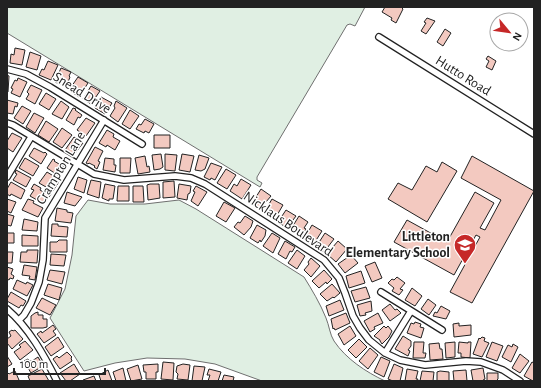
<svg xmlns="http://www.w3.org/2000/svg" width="541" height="388" viewBox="0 0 541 388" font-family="'Alegreya Sans',sans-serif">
  <rect width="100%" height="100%" fill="#fff"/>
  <!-- green -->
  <path fill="#e0efe3" stroke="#6f6f6f" d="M7 7H365L355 26 350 24 347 25 257 177V180L262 183 260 187 7 33Z
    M88 200 110 204H145L179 200 196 209 304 277C312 290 320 303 326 318 329 325 330 335 334 341 346 359 366 372 385 381H262L215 364 185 359 147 358 115 363 84 371 50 318 65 289 72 255 76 216Z"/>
  <!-- building -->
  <path fill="#f3c9c0" stroke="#222" d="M385 7H401L403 9 396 23 391 20 392 18 382 12Z
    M427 18 435 21 426 34 421 31 426 23 424 22Z
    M445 29 451 33 443 46 437 42Z
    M15 48 25 50 22 65 10 63 11 54 14 55Z
    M30 52 41 56 37 70 26 67Z
    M488 56 496 61 492 70 486 67 489 61 486 59Z
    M48 61 58 65 51 80 39 75 42 69 44 70Z
    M61 68 71 72 69 76 70 77 66 87 55 82Z
    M7 75 9 76 8 92 7 91Z
    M78 77 88 83 79 97 69 90Z
    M18 78 27 82 20 97 11 93 13 89 11 88 15 80 17 81Z
    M31 85 42 90 35 104 26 99 29 94 27 92Z
    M91 86 100 91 91 104 83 99Z
    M46 93 56 99 49 110 39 104Z
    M101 97 112 103 105 114 95 108Z
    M7 100 18 103 17 107 15 106 13 114 7 113Z
    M61 101 69 107 62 119 52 114Z
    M116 101 127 108 118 122 110 116 115 108 114 106Z
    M22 106 31 111 23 124 14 118Z
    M73 108 76 109 75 110 82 115 80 118 78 117 74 125 66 120Z
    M130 110 139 116 130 129 122 124Z
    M34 113 44 118 35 133 26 127Z
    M86 118 95 123 86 136 77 130Z
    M145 119 154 124 149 133 145 131 144 133 136 129 139 124 141 125Z
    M46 121 58 129 49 142 38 135Z
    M62 128 72 135 62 148 53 142Z
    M107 130 114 134 113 137 120 141 115 150 107 145 106 147 99 143Z
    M12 133 22 138 13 152 7 148V141Z
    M154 135H170V148H154Z
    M74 137 83 143 73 156 65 150Z
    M95 147 103 151 98 161 100 162 97 169 94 167 95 166 89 163 88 164 86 163Z
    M34 148 44 153 45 152 47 154 41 164 29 156Z
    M161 154 163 167 160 169 154 170 152 155Z
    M165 154 177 155 175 171 165 170Z
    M182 154 194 156 190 172 179 170Z
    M199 155 209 158 205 169 201 171 195 170Z
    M145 156 147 167 149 166 150 172 138 174 135 158Z
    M472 156 534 191 472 303 450 292 480 237 476 235 454 275 394 242 407 220 447 242 475 192 494 203 480 228 485 230 501 200 461 178Z
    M25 158 39 166 33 176 19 168Z
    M105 158 114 159V165H116L115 172 103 170Z
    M120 158H131L130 173H120Z
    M53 159 55 160 54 161 64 167 59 176 47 168Z
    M442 162 457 171 427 222 388 199 398 183 412 190 426 166 437 172Z
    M211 163 222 167 215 180 211 178 210 180 204 177Z
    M226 169 236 175 227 189 217 183Z
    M16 170 31 178 26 187 13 180 17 174 15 173Z
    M47 172 60 180 53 191 39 183Z
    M78 177 87 180 84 193 74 189Z
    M241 179 251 185 242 199 230 191 234 184 237 186Z
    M91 180 101 182 99 198 87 194Z
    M174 181 175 197 163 198V182Z
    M11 182 25 190 21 199 11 194 10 196 7 194V189Z
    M34 184 41 188 40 190 45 193 46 191 51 194 44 204 30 196 34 190 31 189Z
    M105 184 115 186 113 199H109V201L102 198Z
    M150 184H159L160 198 148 200 147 185Z
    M179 184 191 186 190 193 188 194 187 200 177 198Z
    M118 186H129V201H117Z
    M133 186H143L144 202H133Z
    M196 186 207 192 198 206 191 201 195 192 193 191Z
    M261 189 271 196 260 209 249 202 254 195 256 197Z
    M67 192 82 197 75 206 64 203Z
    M7 199 16 202 11 213 7 211Z
    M28 199 34 201 33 203 43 208 38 217 22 210Z
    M272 199 283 205 276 217 265 211Z
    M224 202 235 208 226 222 216 216Z
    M57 208 67 210V212L73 213 71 223 55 221Z
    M286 210 296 216 287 228 278 222Z
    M7 214 14 216 11 226 7 225Z
    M245 216 253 221 251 227 244 235 234 227 238 222 240 223Z
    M299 216 308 222 304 228 306 229 302 236 291 229Z
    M24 219 38 222 37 231 22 230Z
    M52 224H58V226L68 227 67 237 51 236Z
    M257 225 266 230 265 236 261 242 260 240 258 243 250 238Z
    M312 225 322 231 313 245 304 239Z
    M7 233H14V243H7Z
    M272 233 280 238 273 253 263 246Z
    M325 233 334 239 324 252 316 247Z
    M22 235 38 236V246H22Z
    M59 240H67V252H50V242H57Z
    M285 241 295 247 292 252 290 251 286 259 278 254Z
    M338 241 347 249 336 262 327 254Z
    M27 250H38L37 263 20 262 21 252H27Z
    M297 250 305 256 297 269 288 263Z
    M7 252H13L12 263H7Z
    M51 254 66 255 64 266 50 265Z
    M351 255 358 263 345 273 338 264Z
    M311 258 320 266 311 277 304 270 309 264 308 262Z
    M375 262 382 278 372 282 365 266Z
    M24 265 37 267 35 280 29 279 30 276 22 275Z
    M7 267 13 269 11 274 14 276 13 279 10 278 9 280 7 279Z
    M50 270 65 272 62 284 47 280Z
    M324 270 332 279 327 284 326 282 319 288 312 281Z
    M361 271 365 283 349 288 346 276Z
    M397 277 405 283 400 289 403 290 399 295 392 291 394 288 388 283 392 279 394 280Z
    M17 280 26 284 27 282 33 285 27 296 13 289Z
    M48 284 62 288 59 300 44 295Z
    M332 284 340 293 334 298 333 297 327 301 320 294Z
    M366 287 370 298 355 302 351 291Z
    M412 288 422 296 415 306 405 300Z
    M11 292 26 301 23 306 21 305 19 308 7 301V299Z
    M42 298 56 305 50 315 36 308Z
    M428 299 436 305 429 315 421 309Z
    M340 300 344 310 329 316 326 306Z
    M371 301 372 311 365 313 366 315 360 316 357 305Z
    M390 304 395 310 397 309 401 313 390 321 382 310Z
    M441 306 450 311 446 319 433 316 435 312 437 313Z
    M38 312V315H43V319H47V327L43 328H31V316L35 313Z
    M346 313 350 323 335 330 334 328 333 329 331 319Z
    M378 313 383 323 374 327 375 329 370 332 364 321Z
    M415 322 421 324 420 327 424 328 421 338 407 333 411 323 414 324Z
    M459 323V326L471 325V335L454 337 453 324Z
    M53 325 56 329 53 331 56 335 44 343 37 334 41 331 42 333Z
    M350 326 356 336 344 345 338 334Z
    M384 326 386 328 388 326 392 331 389 337 382 344 380 341V340L374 336Z
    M12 330 13 331 15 330 23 339 12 349 7 343V339L11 336 9 332Z
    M403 336 411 341V346L408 350 410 351 408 356 395 349Z
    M58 337 64 347 51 356 45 347Z
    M482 337 485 338 484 341 489 343 482 357 473 354 479 338 480 339Z
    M359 339 367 347 356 358 348 350Z
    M25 341 33 350 20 360 14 352 21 347 19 345Z
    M414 342H424L423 353H426L425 358H413Z
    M455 342V357L446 358 445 343Z
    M459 342 468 343V342H471L470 358 461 357V353H458Z
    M492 342 503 346 497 361 486 357Z
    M439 343 440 349H442L443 359 430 360 429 344Z
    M513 344 518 347 511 362 502 357 508 345 512 347Z
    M370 348 378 355 368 369 359 361Z
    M67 352 72 357 71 358 72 361 60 369 53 359 57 356 59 358Z
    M520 354 529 361 520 373 512 368Z
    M7 356 12 364 7 367Z
    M38 357 43 366 31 373 24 361 28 359 29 361H32Z
    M381 357 390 361 384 377 374 372Z
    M163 362 174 363 173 380 161 379Z
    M532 362 534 363V379L533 381 524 376Z
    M74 364 80 374 70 381H66L60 373Z
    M158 364V372H156V379H146V372H144L143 365Z
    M183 364 190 365 188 380 177 379 178 374 176 372 177 366Z
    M394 364 403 368 400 381H393L388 379Z
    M138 365 142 379 131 381 127 369Z
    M194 366 205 367 202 381H192Z
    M123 368 126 381H116L113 372Z
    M483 368 485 379 483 380V381H473L471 370Z
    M42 369 49 381H30L28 376Z
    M209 369 221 372 218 381H208L210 375H207Z
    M407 369 418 371 416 379H418L417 381H405Z
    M108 370 112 381H101L99 375Z
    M466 370 467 381H454L453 371Z
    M15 371 19 380 16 381H7V372L9 374Z
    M422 371 434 372 433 381H420Z
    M440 371 449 372V381H437V372Z
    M487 373H498V379L496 381H487Z
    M224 375 234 377 233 381H222Z
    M94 376 96 381H84L83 380Z"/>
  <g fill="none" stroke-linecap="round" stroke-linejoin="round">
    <!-- minor casing -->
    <g stroke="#222" stroke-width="8">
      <path id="minor" d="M379 37 534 134
        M7 69 26 74 50 87 142 144
        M7 123 13 125 94 174 124 180 175 176 191 178 205 184 324 260 339 278 345 293 353 316 360 328 369 340 385 353 400 360 425 365 466 361 481 362 503 370 520 381
        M7 177 31 137
        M381 292 442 330
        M7 309C29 328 44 355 57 381
        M19 320 24 315 31 303 39 282 43 260 45 218 104 120
        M385 353 411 311"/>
    </g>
    <!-- minor -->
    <use href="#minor" stroke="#fff" stroke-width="5.5"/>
  </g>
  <!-- icons -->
  <defs>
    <g id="school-pin" transform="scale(1.15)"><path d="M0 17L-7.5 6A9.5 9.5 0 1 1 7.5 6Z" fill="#c62828" stroke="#fff"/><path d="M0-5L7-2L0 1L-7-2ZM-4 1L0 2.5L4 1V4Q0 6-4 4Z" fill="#fff"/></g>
  </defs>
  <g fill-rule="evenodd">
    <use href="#school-pin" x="465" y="245"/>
  </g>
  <g text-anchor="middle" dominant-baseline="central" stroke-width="3" stroke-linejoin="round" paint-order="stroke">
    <!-- street labels -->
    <g font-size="14" fill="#222" stroke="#fff">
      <text transform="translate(463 76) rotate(32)">Hutto Road</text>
      <text transform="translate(82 93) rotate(32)">Snead Drive</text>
      <text transform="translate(61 168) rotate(-59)">Crampton Lane</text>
      <text transform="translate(288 224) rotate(34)">Nicklaus Boulevard</text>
    </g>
    <!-- poi labels -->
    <g font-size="14" font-weight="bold" fill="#222" stroke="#fff" text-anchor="end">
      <text x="450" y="237">Littleton<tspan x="450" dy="16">Elementary School</tspan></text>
    </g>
  </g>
  <!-- border -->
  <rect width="541" height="388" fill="none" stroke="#222222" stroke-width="16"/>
  <!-- north arrow -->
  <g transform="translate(509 32) rotate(119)"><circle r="19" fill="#ffffff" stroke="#a7a7a7"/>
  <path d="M0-3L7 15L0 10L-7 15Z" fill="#c62828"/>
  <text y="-6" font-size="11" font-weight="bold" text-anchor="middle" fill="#222222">N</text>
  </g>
  <!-- scale -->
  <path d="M14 368v6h91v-6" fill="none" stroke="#222222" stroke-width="2"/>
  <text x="20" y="368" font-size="12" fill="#222222" stroke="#ffffff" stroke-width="3" paint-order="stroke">100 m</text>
</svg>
